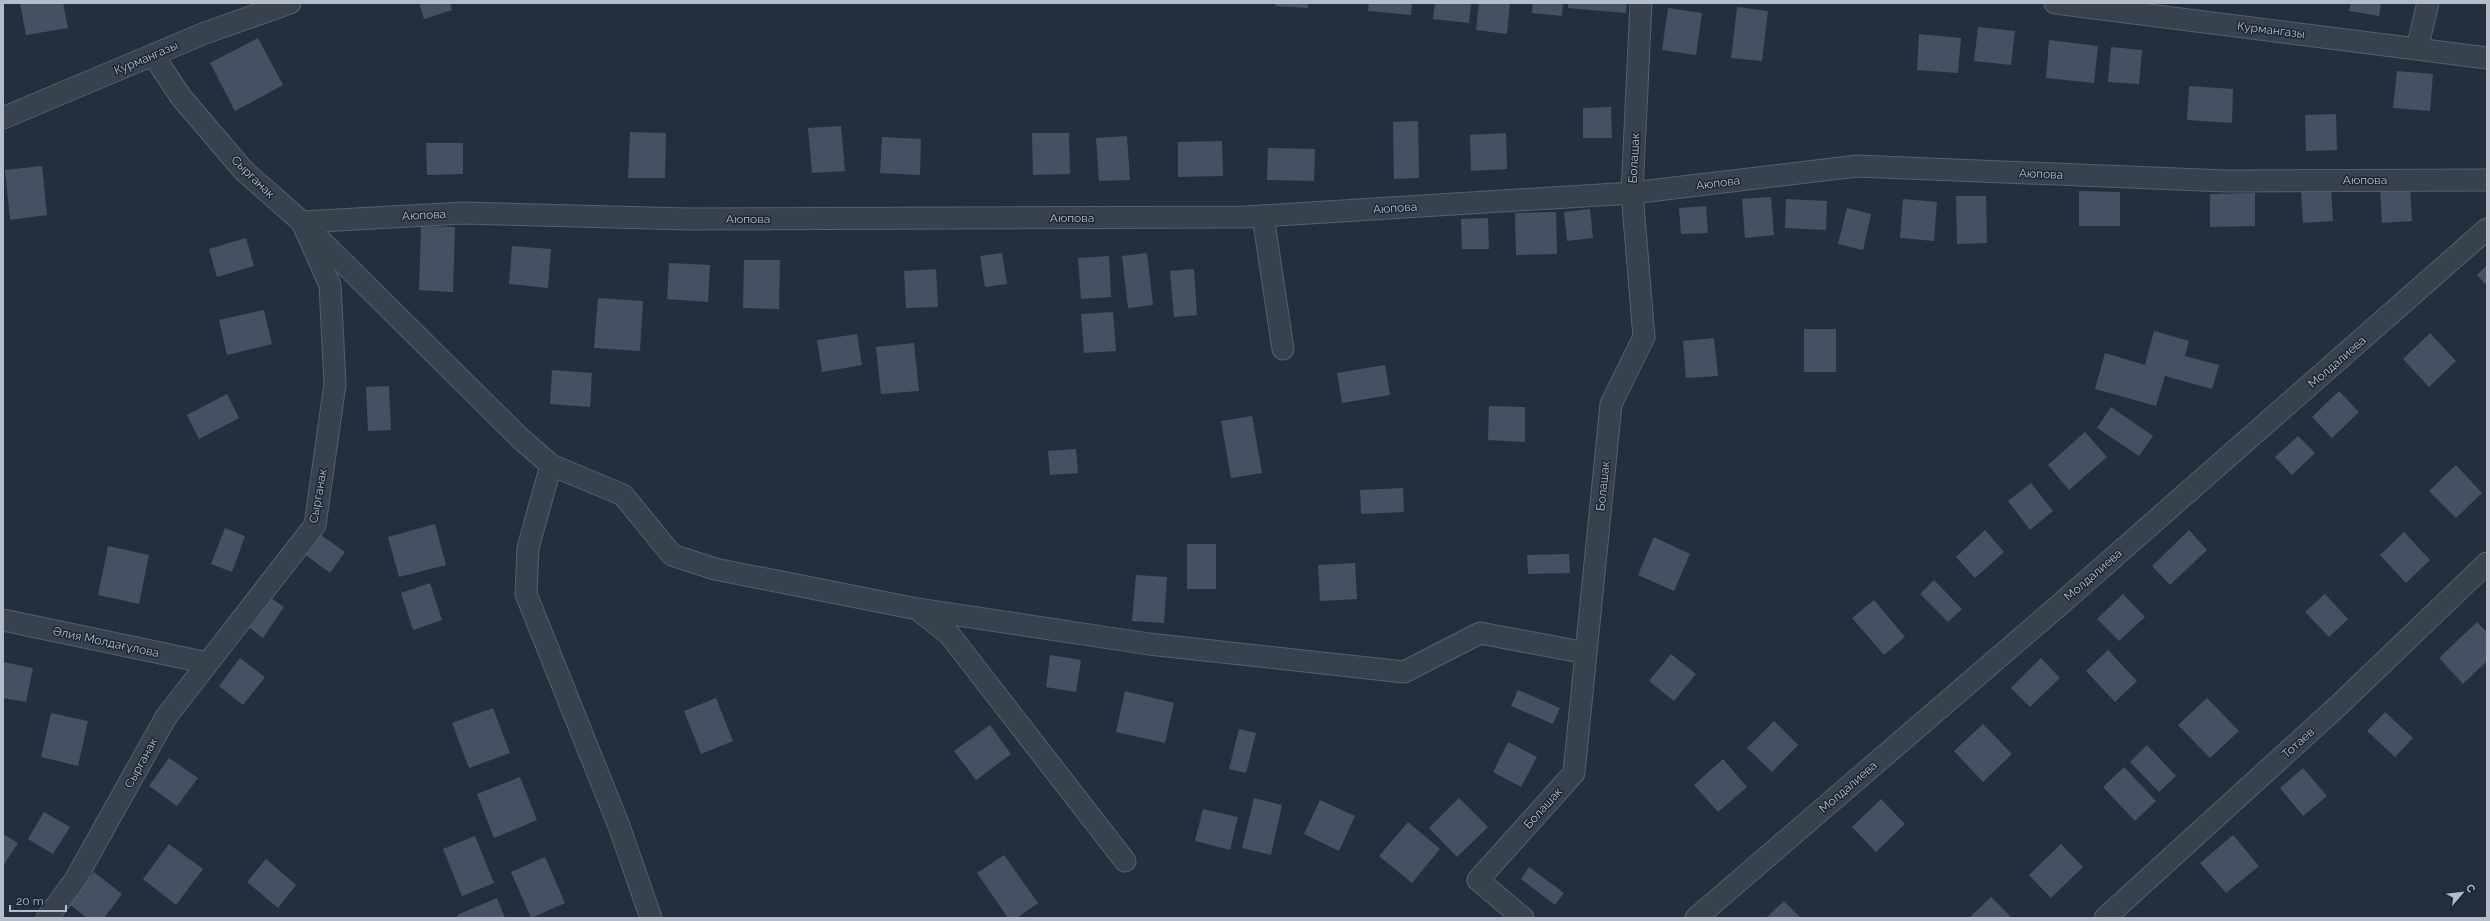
<svg xmlns="http://www.w3.org/2000/svg" width="2490" height="921" viewBox="0 0 2490 921" font-family="Raleway,sans-serif">
  <rect width="100%" height="100%" fill="#242f3e"/>
  <!-- building -->
  <path fill="#455162" d="M20 3H63L68 28 26 35Z
    M419 3H450L452 10 424 19Z
    M1276 3H1308V8L1275 6Z
    M1369 3H1412L1411 15 1368 11Z
    M1435 3H1471L1469 23 1433 19Z
    M1479 3H1510L1507 34 1476 30Z
    M1533 3H1563L1562 16 1532 13Z
    M1568 3H1627L1626 13 1568 8Z
    M2351 3H2381L2379 16 2349 11Z
    M1737 7 1768 11 1762 61 1731 58Z
    M1668 8 1702 13 1696 55 1662 50Z
    M1978 27 2015 31 2011 65 1974 61Z
    M1919 34 1961 38 1958 73 1917 70Z
    M258 38 283 85 235 111 210 63Z
    M2049 40 2098 46 2094 83 2046 78Z
    M2111 47 2142 50 2139 84 2108 82Z
    M2397 71 2433 74 2430 111 2393 108Z
    M2189 86 2233 89 2232 123 2187 120Z
    M1611 107 1612 138H1583V108Z
    M2336 114 2337 150 2306 151 2305 115Z
    M1418 121 1419 178 1394 179 1393 122Z
    M841 126 845 171 812 173 808 128Z
    M630 132 666 133 665 178H628Z
    M1032 133H1069L1070 174 1033 175Z
    M1506 133 1507 169 1471 171 1470 135Z
    M1127 136 1130 180 1099 181 1096 138Z
    M882 137 921 139 920 175 880 173Z
    M1222 141 1223 176 1178 177V142Z
    M426 143H463V174L427 175Z
    M1268 148 1315 149 1314 181 1267 180Z
    M42 166 47 215 10 220 5 170Z
    M2410 188 2412 221 2382 223 2380 189Z
    M2331 189 2333 221 2303 223 2301 191Z
    M2079 191 2120 192V226H2079Z
    M2255 193V226L2210 227V194Z
    M1956 196H1986L1987 243 1957 244Z
    M1771 197 1774 235 1745 238 1742 199Z
    M1786 199 1827 201 1826 230 1785 228Z
    M1903 199 1937 202 1934 241 1900 238Z
    M1706 206 1708 233 1681 234 1679 208Z
    M1847 208 1871 214 1863 250 1838 244Z
    M1590 209 1593 238 1567 241 1564 212Z
    M1556 212 1557 254 1516 255 1515 213Z
    M1488 218 1489 249H1462L1461 219Z
    M421 226 455 227 453 292 419 290Z
    M246 238 254 266 217 277 209 249Z
    M512 246 551 249 548 288 509 284Z
    M1002 253 1007 284 985 287 980 256Z
    M1147 253 1153 305 1128 308 1122 256Z
    M1109 256 1111 297 1081 299 1078 258Z
    M744 260H780L779 309 743 308Z
    M669 263 710 265 708 302 667 299Z
    M2487 265V286L2477 275Z
    M936 269 938 307 906 308 904 271Z
    M1194 269 1197 315 1174 317 1170 271Z
    M598 298 643 301 640 351 594 348Z
    M264 310 272 344 227 355 219 320Z
    M1113 312 1116 351 1084 353 1081 314Z
    M1804 329H1836V372H1804Z
    M2154 331 2189 341 2185 356 2219 365 2212 389 2165 376 2156 406 2095 389 2105 353 2145 365Z
    M2430 333 2456 361 2429 387 2403 359Z
    M857 334 862 365 822 372 817 340Z
    M1714 338 1718 376 1686 378 1683 341Z
    M914 343 919 391 881 394 876 347Z
    M1385 365 1390 395 1342 403 1337 373Z
    M552 370 592 373 590 407 550 404Z
    M389 386 391 430 368 431 366 387Z
    M2339 391 2359 412 2332 438 2312 417Z
    M227 394 239 418 199 439 187 415Z
    M1489 406 1525 407V442L1488 440Z
    M2111 407 2153 436 2139 456 2097 428Z
    M1252 416 1262 473 1231 478 1221 421Z
    M2085 432 2107 457 2069 490 2048 465Z
    M2298 436 2315 453 2292 475 2275 457Z
    M1076 449 1078 473 1050 475 1048 451Z
    M2456 465 2482 493 2456 518 2429 491Z
    M2031 483 2053 511 2030 530 2008 501Z
    M1403 488 1404 512 1361 514 1360 490Z
    M435 524 446 565 399 577 388 537Z
    M225 528 245 536 232 572 211 564Z
    M1985 530 2004 552 1975 578 1956 557Z
    M2189 530 2207 550 2170 585 2152 566Z
    M2404 532 2430 560 2406 583 2380 555Z
    M318 533 345 552 330 573 303 553Z
    M1654 537 1690 554 1674 591 1638 575Z
    M1187 544H1216V589H1187Z
    M108 546 149 555 139 604 98 595Z
    M1569 554 1570 573 1528 574 1527 555Z
    M1355 563 1357 599 1320 601 1318 565Z
    M1136 575 1167 577 1164 623 1132 621Z
    M1934 580 1962 609 1948 622 1920 594Z
    M430 583 442 620 413 630 401 593Z
    M2123 594 2145 617 2119 641 2097 619Z
    M2325 594 2348 619 2329 637 2305 612Z
    M271 598 284 607 263 638 250 628Z
    M1874 600 1905 637 1884 655 1852 618Z
    M2477 622 2487 632V661L2463 684 2439 658Z
    M2108 650 2137 681 2115 702 2086 671Z
    M1671 654 1696 674 1674 701 1649 681Z
    M1050 655 1081 660 1076 692 1046 687Z
    M240 658 265 677 243 705 219 686Z
    M2041 658 2060 678 2030 707 2011 688Z
    M3 662 33 668 26 702 3 698Z
    M1518 690 1560 708 1553 724 1511 706Z
    M1125 691 1174 703 1165 743 1116 732Z
    M716 698 733 741 701 754 684 711Z
    M2207 698 2239 731 2210 758 2178 725Z
    M493 708 510 753 469 768 452 723Z
    M2385 712 2413 738 2395 757 2367 731Z
    M51 713 88 721 78 766 41 757Z
    M1774 721 1798 745 1772 772 1747 748Z
    M1983 724 2012 754 1983 782 1954 751Z
    M990 725 1011 754 976 780 954 751Z
    M1239 729 1256 733 1246 773 1229 769Z
    M1508 742 1537 757 1521 787 1493 772Z
    M2147 745 2176 776 2159 792 2130 762Z
    M169 758 198 778 177 806 149 786Z
    M1723 759 1747 787 1718 812 1694 785Z
    M2124 767 2156 801 2135 821 2103 787Z
    M2303 768 2327 796 2303 816 2280 788Z
    M520 777 537 820 494 838 477 794Z
    M1254 798 1282 805 1271 855 1242 848Z
    M1459 798 1488 827 1457 857 1429 828Z
    M1881 799 1905 824 1876 852 1852 827Z
    M1320 800 1355 816 1339 851 1304 834Z
    M1203 809 1238 817 1230 850 1195 841Z
    M44 812 70 827 53 854 28 839Z
    M1408 822 1440 849 1412 883 1379 856Z
    M3 834 18 843 3 866Z
    M2233 835 2259 866 2226 893 2200 863Z
    M475 836 494 883 462 896 443 849Z
    M169 844 203 869 176 905 143 879Z
    M2061 844 2083 867 2051 898 2029 875Z
    M1004 855 1038 903 1017 918H1008L977 873Z
    M545 857 565 903 531 918 511 872Z
    M266 859 296 885 278 908 247 882Z
    M1529 867 1564 893 1555 905 1521 879Z
    M94 872 122 894 104 918H87L69 904Z
    M1991 897 2010 916 2007 918H1969Z
    M497 898 505 918H458L457 915Z
    M1784 901 1800 917 1766 918Z"/>
  <g fill="none" stroke-linecap="round" stroke-linejoin="round">
    <!-- minor casing -->
    <g stroke="#565f6c" stroke-width="23">
      <path id="minor" d="M2055 3 2487 58
        M2417 49 2428 3
        M3 118 205 33 290 3
        M1263 216 1283 349
        M302 222 463 213 689 219 1246 217 1632 193 1857 166 2226 181 2487 180
        M302 222 521 439 551 465 623 495 672 555 715 569 917 609 949 634 1125 861
        M551 465 528 548 526 594 619 826 651 918
        M918 609 1149 644 1404 672 1480 633 1586 653
        M3 620 208 663
        M47 918 75 880 166 717 315 525 335 384 330 285 302 222 244 171 181 97 153 55
        M1523 918 1478 880 1574 773 1611 404 1644 337 1632 193 1641 3
        M1696 918 2056 608 2487 229
        M2105 918 2339 705 2487 563"/>
    </g>
    <!-- minor -->
    <use href="#minor" stroke="#38414e" stroke-width="21"/>
  </g>
  <g text-anchor="middle" dominant-baseline="central" stroke-width="3" stroke-linejoin="round" paint-order="stroke">
    <!-- street labels -->
    <g font-size="12" fill="#b4bcc9" stroke="#1d2633">
      <text transform="translate(2271 30) rotate(7)">Курмангазы</text>
      <text transform="translate(146 58) rotate(-23)">Курмангазы</text>
      <text transform="translate(1634 158) rotate(-87)">Болашак</text>
      <text transform="translate(2041 174) rotate(2)">Аюпова</text>
      <text transform="translate(253 177) rotate(44)">Сырганак</text>
      <text x="2365" y="180">Аюпова</text>
      <text transform="translate(1718 183) rotate(-7)">Аюпова</text>
      <text transform="translate(1395 208) rotate(-4)">Аюпова</text>
      <text transform="translate(424 215) rotate(-3)">Аюпова</text>
      <text x="1072" y="218">Аюпова</text>
      <text x="748" y="219">Аюпова</text>
      <text transform="translate(2337 362) rotate(-41)">Молдалиева</text>
      <text transform="translate(1603 486) rotate(-84)">Болашак</text>
      <text transform="translate(318 496) rotate(-80)">Сырганак</text>
      <text transform="translate(2093 575) rotate(-41)">Молдалиева</text>
      <text transform="translate(106 642) rotate(12)">Әлия Молдағұлова</text>
      <text transform="translate(2298 743) rotate(-42)">Тотаев</text>
      <text transform="translate(141 763) rotate(-61)">Сырганак</text>
      <text transform="translate(1848 787) rotate(-41)">Молдалиева</text>
      <text transform="translate(1543 808) rotate(-48)">Болашак</text>
    </g>
  </g>
  <!-- border -->
  <rect width="2490" height="921" fill="none" stroke="#b4bcc9" stroke-width="8"/>
  <!-- north arrow -->
  <g transform="translate(2462 893) rotate(62)" stroke="#1d2633" stroke-width="3" paint-order="stroke">
  <path d="M0-3L7 15L0 10L-7 15Z" fill="#b4bcc9"/>
  <text y="-6" font-size="11" font-weight="bold" text-anchor="middle" fill="#b4bcc9">С</text>
  </g>
  <!-- scale -->
  <path d="M10 905v6h56v-6" fill="none" stroke="#b4bcc9" stroke-width="2"/>
  <text x="16" y="905" font-size="12" fill="#b4bcc9" stroke="#1d2633" stroke-width="3" paint-order="stroke">20 m</text>
</svg>
